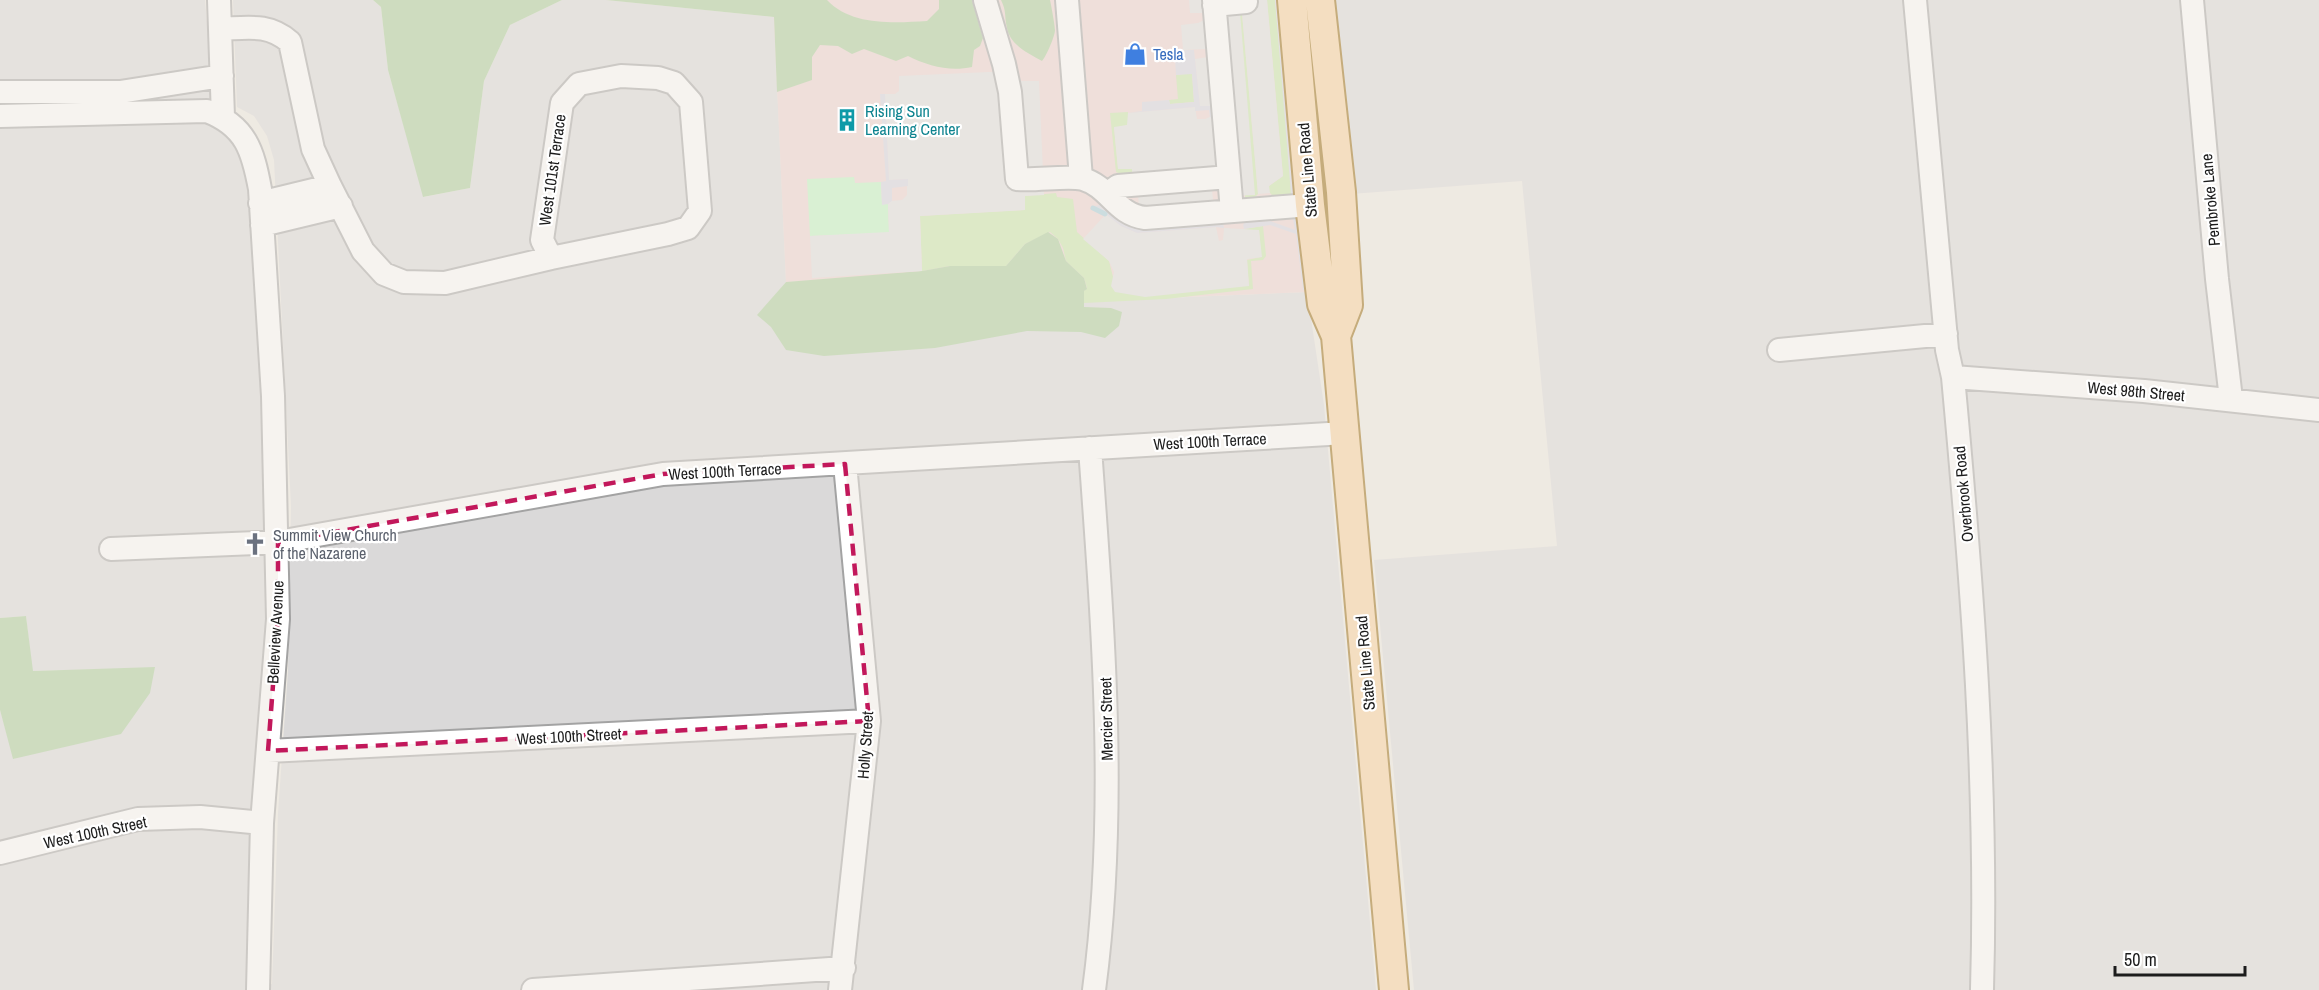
<svg xmlns="http://www.w3.org/2000/svg" width="2319" height="990" viewBox="0 0 2319 990" font-family="'Archivo Narrow',sans-serif">
  <rect width="100%" height="100%" fill="#eeeae2"/>
  <!-- residential -->
  <path fill="#dad9d9" d="M0 0H205L213 95 206 102 0 108Z
    M233 0H373L381 7 388 70 424 197 470 188 484 81 510 25 562 0H606L774 17 786 282 758 315 1307 292 1324 405 1376 990H0V710L14 759 155 668 32 671 26 616 0 618V128L175 122 206 123 227 133 243 151 252 189 269 515 267 664 248 986 272 984 278 813 288 671 291 506 274 160 267 136 254 116 237 107Z
    M1333 0H2319V990H1414L1374 560 1557 546 1522 181 1351 194Z"/>
  <!-- commercial -->
  <path fill="#efd2d0" d="M773 0H1281L1307 292 1082 301 1008 272 786 282Z"/>
  <!-- grass -->
  <path fill="#c7e8a7" d="M1267 0H1275L1292 188 1291 194 1273 196 1269 192V186L1283 176Z
    M1227 9 1242 13 1258 194 1253 199 1245 200V195H1254Z
    M1192 73 1194 102 1170 104 1169 100 1178 99 1176 75Z
    M1317 111 1330 181 1332 300 1312 112Z
    M1128 112V125L1114 128 1118 168H1132L1133 171 1131 173 1121 174 1116 172 1110 113Z
    M1056 193 1057 197 1073 199 1077 232 1109 261 1113 277 1249 286 1247 260 1261 257 1259 230 1247 231 1244 229 1263 226 1266 256 1263 260 1251 261 1253 289 1166 299 1084 303V291L1087 288 1084 278 1066 261 1063 248 1058 239 1050 232 1025 244 1006 266H950L922 271 920 216 1024 210 1025 196Z"/>
  <!-- forest -->
  <path fill="#a6cd96" d="M373 0H562L510 25 484 81 470 188 423 197 388 70 381 7Z
    M606 0H827C851 26 894 23 927 21L939 9V0H972L983 38 980 46 974 50 972 67C950 72 928 66 908 56L896 61 864 49 852 54 838 46 820 45 812 57V80L777 92 774 17Z
    M1001 0H1050C1051 4 1055 26 1055 30 1055 36 1046 57 1042 61 1029 54 1010 45 1007 28 1004 16 1007 12 1001 0Z
    M1048 232 1058 239 1066 261 1084 278 1087 289 1084 291V307L1111 308 1122 312 1119 326 1105 338 1081 332 1027 331 935 348 824 356 786 350 771 327 757 315 786 282 922 271 950 266H1006L1025 244Z
    M26 616 33 671 155 667 150 693 121 734 13 759 0 710V618Z"/>
  <!-- park -->
  <path fill="#bef9c2" d="M854 177 855 183 881 182 882 204H888L889 233 810 236 807 179Z"/>
  <!-- parking -->
  <path fill="#e0e0e0" d="M1189 0H1267L1283 176 1269 186 1270 193 1258 194 1242 13 1240 12 1255 195 1223 196 1222 188 1212 189 1213 200 1139 207 1138 195 1133 193 1132 169H1118L1114 127 1127 125 1128 113 1195 107 1197 119H1205L1212 116 1211 106H1200L1195 59 1208 57V53L1205 49 1183 50 1181 25 1198 23 1204 20V13H1190Z
    M989 72H1017L1021 81H1039L1044 195 1025 196V210L920 216 922 271 812 278 810 236 889 232 888 204 890 201 902 200 907 195V179L889 180 885 94H895L899 91V76Z
    M1106 214 1121 226 1137 233 1216 227 1219 241 1223 240 1224 228 1259 230 1262 257 1247 259 1249 286 1145 297 1115 292 1111 286 1114 272 1109 261 1083 239Z"/>
  <!-- plaza -->
  <path fill="#d6d6e3" d="M1275 0H1279L1298 190 1291 194Z
    M1183 50H1194L1200 106H1213L1212 116 1210 118 1209 110 1195 111V107L1128 113 1142 111V102L1169 100 1170 104 1194 102 1192 74 1176 75 1175 59 1184 58Z
    M880 94H885L889 180 908 179V186L892 188V201L888 204 882 205 881 182 886 181Z
    M1100 205 1125 222 1137 228 1219 222 1223 223 1224 228 1216 227 1137 233 1121 226 1095 206Z
    M1293 219H1298L1307 290H1303L1296 234 1270 225 1244 229 1243 225 1245 222 1270 221 1295 230Z"/>
  <g fill="none" stroke-linecap="round" stroke-linejoin="round">
    <!-- stream -->
    <path stroke="#a2cedb" stroke-width="5" d="M1093 208 1105 214"/>
    <!-- minor casing -->
    <g stroke="#a3a3a3" stroke-width="26">
      <path id="minor" d="M219 0 223 117
        M985 0 1004 64 1010 92 1017 179C1035 181 1069 175 1083 179 1110 187 1115 214 1145 218L1310 205
        M1067 0 1081 178
        M1214 0 1232 211
        M1915 0 1947 350 1953 377C1972 581 1988 785 1982 990
        M2192 0 2217 279 2231 399
        M1214 5 1246 2
        M220 29C248 28 268 23 290 42L313 149 330 186 363 251 384 274 404 282 445 283 551 258 668 234 688 228 700 211 691 102 674 83 658 78 621 76 579 84 562 103 542 240 551 258
        M0 92H120L222 76
        M0 116 207 111C246 126 253 151 260 189L273 396 278 619 262 823 258 990
        M1107 194 1118 186 1229 177
        M260 203 330 186
        M262 225 341 206
        M1779 350 1946 334
        M1953 377 2144 391 2319 410
        M1090 448C1103 629 1118 809 1094 990
        M111 549 278 542 663 474 1345 433
        M268 751 869 721
        M0 853 138 819 200 817 262 823
        M533 990 844 968
        M840 990 869 721 845 464"/>
    </g>
    <!-- major casing -->
    <g stroke="#936301" stroke-width="32">
      <path id="major" d="M1292 0 1310 205 1322 304 1336 336 1394 990
        M1320 0 1341 192 1348 305 1336 336"/>
    </g>
    <!-- minor -->
    <use href="#minor" stroke="#fff" stroke-width="22"/>
    <!-- major -->
    <use href="#major" stroke="#fbd199" stroke-width="28"/>
  </g>
  <!-- marked area -->
  <path d="M0 0H2319V990H0ZM845 464 869 721 268 751 278 619V542L663 474Z" fill="#eeeae2" fill-opacity=".55" fill-rule="evenodd"/>
  <path fill="none" stroke="#c2185b" stroke-width="4.5" stroke-dasharray="12 8" stroke-linejoin="round" d="M845 464 869 721 268 751 278 619V542L663 474Z"/>
  <!-- icons -->
  <defs>
    <g id="shop-bare" transform="scale(1.8)"><path d="M-5-2.5h2.3a2.7 3.5 0 0 1 5.4 0H5L5.5 6h-11ZM-1.5-2.5h3a1.5 2.3 0 0 0-3 0Z" fill="#3f7fe0" stroke="#fff" stroke-width="2.5" paint-order="stroke"/></g>
    <g id="building-bare" transform="scale(1.8)"><path d="M-4-6H4V6H1V3H-1V6H-4ZM-2.5-4.3h1.7v1.8h-1.7ZM.8-4.3h1.7v1.8H.8ZM-2.5-1h1.7V.8h-1.7ZM.8-1h1.7V.8H.8Z" fill="#0f9aa8" stroke="#fff" stroke-width="2.5" paint-order="stroke"/></g>
    <g id="church-bare" transform="scale(1.8)"><path d="M-1.2-6h2.4v3.5h3.3v2.4h-3.3V6h-2.4V-.1h-3.3v-2.4h3.3Z" fill="#6b7280" stroke="#fff" stroke-width="2.5" paint-order="stroke"/></g>
  </defs>
  <g fill-rule="evenodd">
    <use href="#shop-bare" x="1135" y="54"/>
    <use href="#building-bare" x="847" y="120"/>
    <use href="#church-bare" x="255" y="544"/>
  </g>
  <g text-anchor="middle" dominant-baseline="central" stroke-width="4.5" stroke-linejoin="round" paint-order="stroke">
    <!-- shop labels -->
    <g font-size="16" fill="#366cbe" stroke="#fff" text-anchor="start">
      <text x="1153" y="54">Tesla</text>
    </g>
    <!-- culture labels -->
    <g font-size="16" fill="#0d838f" stroke="#fff" text-anchor="start">
      <text x="865" y="111">Rising Sun<tspan x="865" dy="18">Learning Center</tspan></text>
    </g>
    <!-- street labels -->
    <g font-size="16" fill="#1c1c1c" stroke="#fff">
      <text transform="translate(552 170) rotate(-82)">West 101st Terrace</text>
      <text transform="translate(1307 170) rotate(-95)">State Line Road</text>
      <text transform="translate(2210 200) rotate(-95)">Pembroke Lane</text>
      <text transform="translate(2136 391) rotate(5)">West 98th Street</text>
      <text transform="translate(1210 441) rotate(-3)">West 100th Terrace</text>
      <text transform="translate(725 471) rotate(-3)">West 100th Terrace</text>
      <text transform="translate(1963 494) rotate(-95)">Overbrook Road</text>
      <text transform="translate(275 632) rotate(-87)">Belleview Avenue</text>
      <text transform="translate(1365 663) rotate(-95)">State Line Road</text>
      <text transform="translate(1106 719) rotate(-91)">Mercier Street</text>
      <text transform="translate(569 736) rotate(-3)">West 100th Street</text>
      <text transform="translate(865 745) rotate(-86)">Holly Street</text>
      <text transform="translate(95 832) rotate(-12)">West 100th Street</text>
    </g>
    <!-- worship labels -->
    <g font-size="16" fill="#5b616d" stroke="#fff" text-anchor="start">
      <text x="273" y="535">Summit View Church<tspan x="273" dy="18">of the Nazarene</tspan></text>
    </g>
  </g>
  <!-- scale -->
  <path d="M2115 966v9h130v-9" fill="none" stroke="#1c1c1c" stroke-width="3"/>
  <text x="2124" y="966" font-size="18" fill="#1c1c1c" stroke="#ffffff" stroke-width="4.5" paint-order="stroke">50 m</text>
</svg>
